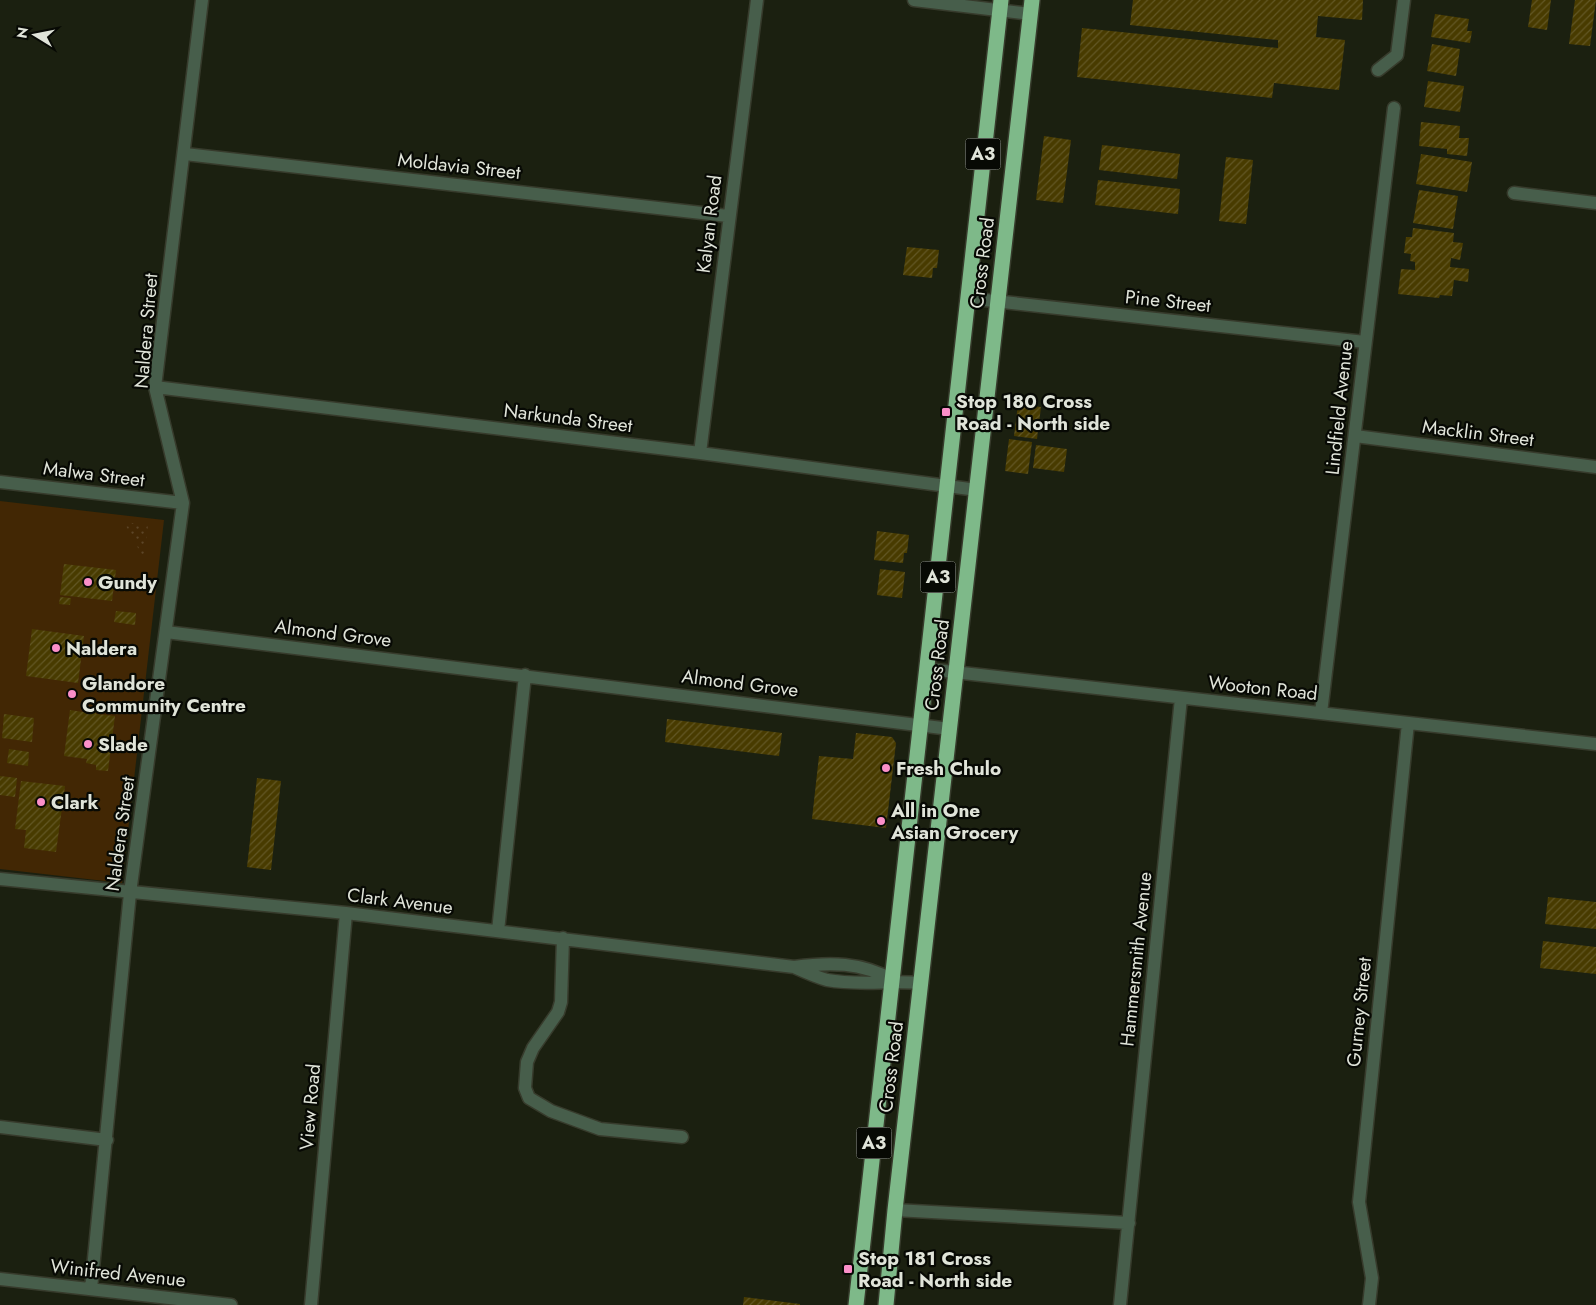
<svg xmlns="http://www.w3.org/2000/svg" width="1596" height="1305" viewBox="0 0 1596 1305" font-family="Jost,sans-serif">
  <defs>
    <pattern id="garden-dots" width="8" height="8" patternUnits="userSpaceOnUse" patternTransform="scale(1.25)"><rect width="8" height="8" fill="#422704"/><path d="M2 2h.1M6 6h.1" fill="none" stroke="#5d4628" stroke-width="1.8" stroke-linecap="round"/></pattern>
    <pattern id="building-hatch" width="6" height="6" patternUnits="userSpaceOnUse" patternTransform="scale(1.25)"><rect width="6" height="6" fill="#483b00"/><path d="M-1 1l2-2M0 6l6-6M5 7l2-2" fill="none" stroke="#625725"/></pattern>
  </defs>
  <rect width="100%" height="100%" fill="#1b2010"/>
  <!-- green -->
  <path fill="#422704" d="M0 501 164 520 122 883 0 869Z"/>
  <!-- garden -->
  <path fill="url(#garden-dots)" d="M124 522 148 525 144 559Z"/>
  <!-- building -->
  <path fill="url(#building-hatch)" d="M1133 0H1363L1362 20 1318 16 1316 37 1345 40 1339 90 1274 83 1272 98 1077 77 1082 28 1278 48V40L1130 25Z
    M1532 0H1551L1547 30 1528 27Z
    M1575 0H1596L1590 46 1569 44Z
    M1435 14 1469 19 1467 31H1472L1470 43 1431 37Z
    M1432 44 1460 49 1456 76 1427 71Z
    M1428 81 1464 86 1460 112 1424 107Z
    M1421 122 1460 126 1459 138H1469L1467 156 1447 154V149L1419 146Z
    M1044 136 1071 140 1063 203 1036 200Z
    M1102 145 1180 154 1177 179 1099 170Z
    M1421 154 1472 162 1467 192 1416 184Z
    M1226 157 1253 160 1246 224 1219 221Z
    M1098 180 1180 189 1178 214 1095 205Z
    M1419 190 1458 196 1453 229 1413 223Z
    M1413 228 1454 233 1453 242 1463 243 1460 260 1451 258 1450 267 1469 269 1468 282 1454 280 1452 296 1440 295 1439 298 1398 294 1401 269 1415 270V262L1410 261 1411 254 1404 253 1406 237H1412Z
    M907 247 939 250 937 268H933L932 278 903 275Z
    M1018 404 1041 407 1037 439 1014 436Z
    M1009 439 1032 442 1028 474 1005 471Z
    M1036 445 1067 449 1064 472 1033 468Z
    M877 531 909 535 907 553H904L903 563 874 560Z
    M64 564 116 570 112 601 60 595Z
    M880 569 905 572 902 598 877 595Z
    M60 597 71 598 70 605 59 604Z
    M116 611 136 613 135 625 114 622Z
    M32 629 84 636 78 683 26 676Z
    M89 708 97 709 96 714 115 716 108 771 96 770V765L86 763 87 759 64 756 70 710 89 713Z
    M4 714 34 718 32 742 2 738Z
    M667 719 782 733 779 756 665 742Z
    M856 733 892 737 896 743 886 828 812 819 819 756 853 759Z
    M9 749 29 752 28 766 7 763Z
    M0 776 17 778 15 797 0 795Z
    M257 778 281 781 271 870 247 867Z
    M21 781 65 786 56 852 24 848 26 830 15 829Z
    M1548 897 1596 902V929L1545 924Z
    M1543 941 1596 947V974L1540 968Z
    M744 1297 800 1304V1305H743Z"/>
  <g fill="none" stroke-linecap="round" stroke-linejoin="round">
    <!-- minor casing -->
    <g stroke="#373b2c" stroke-width="15">
      <path id="minor" d="M914 0 1031 14
        M1378 70 1397 55 1404 0
        M185 154 728 216
        M1514 193 1596 203
        M967 298 1365 342
        M155 387 700 453 977 490
        M1355 436 1596 467
        M700 453 757 0
        M0 482 183 503
        M166 632 950 729
        M927 669 1596 744
        M1321 713 1394 108
        M0 879 346 913 794 967C830 962 861 962 893 980
        M498 931 525 675
        M563 938 561 1002 558 1012 533 1048 527 1062 525 1088 529 1098 551 1111 600 1129 682 1137
        M794 967C805 972 816 977 827 980 859 986 890 980 922 983
        M0 1127 107 1140
        M895 1210 1129 1223
        M0 1279 231 1305
        M91 1289 130 893 183 503 155 387 202 0
        M311 1305 346 913
        M1120 1305 1181 698
        M1369 1305 1372 1278 1359 1202 1408 723"/>
    </g>
    <!-- highway casing -->
    <g stroke="#373b2c" stroke-width="18">
      <path id="highway" d="M856 1305 1001 0
        M886 1305 895 1210 1032 0"/>
    </g>
    <!-- minor -->
    <use href="#minor" stroke="#475e4b" stroke-width="12"/>
    <!-- highway -->
    <use href="#highway" stroke="#7eb989" stroke-width="15"/>
  </g>
  <!-- markers -->
  <g fill="#fa8fc8" stroke="#070904" stroke-width="2">
    <rect x="941" y="407" width="10" height="10" rx="2.5"/>
    <circle cx="88" cy="582" r="5"/>
    <circle cx="56" cy="648" r="5"/>
    <circle cx="72" cy="694" r="5"/>
    <circle cx="88" cy="744" r="5"/>
    <circle cx="886" cy="768" r="5"/>
    <circle cx="41" cy="802" r="5"/>
    <circle cx="881" cy="821" r="5"/>
    <rect x="843" y="1264" width="10" height="10" rx="2.5"/>
  </g>
  <g text-anchor="middle" dominant-baseline="central" stroke-width="4.5" stroke-linejoin="round" paint-order="stroke">
    <!-- shield labels -->
    <g fill="#070904" stroke="#9fa299" stroke-width="1">
      <rect x="965.5" y="138.5" width="35" height="31" rx="4"/>
      <rect x="920.5" y="561.5" width="35" height="31" rx="4"/>
      <rect x="856.5" y="1127.5" width="35" height="31" rx="4"/>
    </g>
    <g font-size="18" font-weight="bold" fill="#e0e4d9">
      <text x="983" y="154">A3</text>
      <text x="938" y="577">A3</text>
      <text x="874" y="1143">A3</text>
    </g>
    <!-- street labels -->
    <g font-size="19" fill="#e0e4d9" stroke="#070904">
      <text transform="translate(459 166) rotate(6)">Moldavia Street</text>
      <text transform="translate(709 224) rotate(-83)">Kalyan Road</text>
      <text transform="translate(982 263) rotate(-83)">Cross Road</text>
      <text transform="translate(1168 301) rotate(6)">Pine Street</text>
      <text transform="translate(146 331) rotate(-85)">Naldera Street</text>
      <text transform="translate(1339 408) rotate(-84)">Lindfield Avenue</text>
      <text transform="translate(568 418) rotate(7)">Narkunda Street</text>
      <text transform="translate(1478 433) rotate(7)">Macklin Street</text>
      <text transform="translate(94 474) rotate(7)">Malwa Street</text>
      <text transform="translate(333 633) rotate(7)">Almond Grove</text>
      <text transform="translate(937 665) rotate(-83)">Cross Road</text>
      <text transform="translate(740 683) rotate(7)">Almond Grove</text>
      <text transform="translate(1263 688) rotate(6)">Wooton Road</text>
      <text transform="translate(120 834) rotate(-82)">Naldera Street</text>
      <text transform="translate(400 901) rotate(7)">Clark Avenue</text>
      <text transform="translate(1136 959) rotate(-84)">Hammersmith Avenue</text>
      <text transform="translate(1359 1012) rotate(-84)">Gurney Street</text>
      <text transform="translate(891 1067) rotate(-83)">Cross Road</text>
      <text transform="translate(310 1107) rotate(-85)">View Road</text>
      <text transform="translate(118 1273) rotate(6)">Winifred Avenue</text>
    </g>
    <!-- poi labels -->
    <g font-size="19" font-weight="bold" fill="#e0e4d9" stroke="#070904" text-anchor="start">
      <text x="956" y="401">Stop 180 Cross<tspan x="956" dy="22">Road - North side</tspan></text>
      <text x="98" y="582">Gundy</text>
      <text x="66" y="648">Naldera</text>
      <text x="82" y="683">Glandore<tspan x="82" dy="22">Community Centre</tspan></text>
      <text x="98" y="744">Slade</text>
      <text x="896" y="768">Fresh Chulo</text>
      <text x="51" y="802">Clark</text>
      <text x="891" y="810">All in One<tspan x="891" dy="22">Asian Grocery</tspan></text>
      <text x="858" y="1258">Stop 181 Cross<tspan x="858" dy="22">Road - North side</tspan></text>
    </g>
  </g>
  <!-- north arrow -->
  <g transform="translate(35 35) rotate(280)" stroke="#070904" stroke-width="4" paint-order="stroke">
  <path d="M0-4L9 19L0 12L-9 19Z" fill="#e0e4d9"/>
  <text y="-8" font-size="14" font-weight="bold" text-anchor="middle" fill="#e0e4d9">N</text>
  </g>
</svg>
